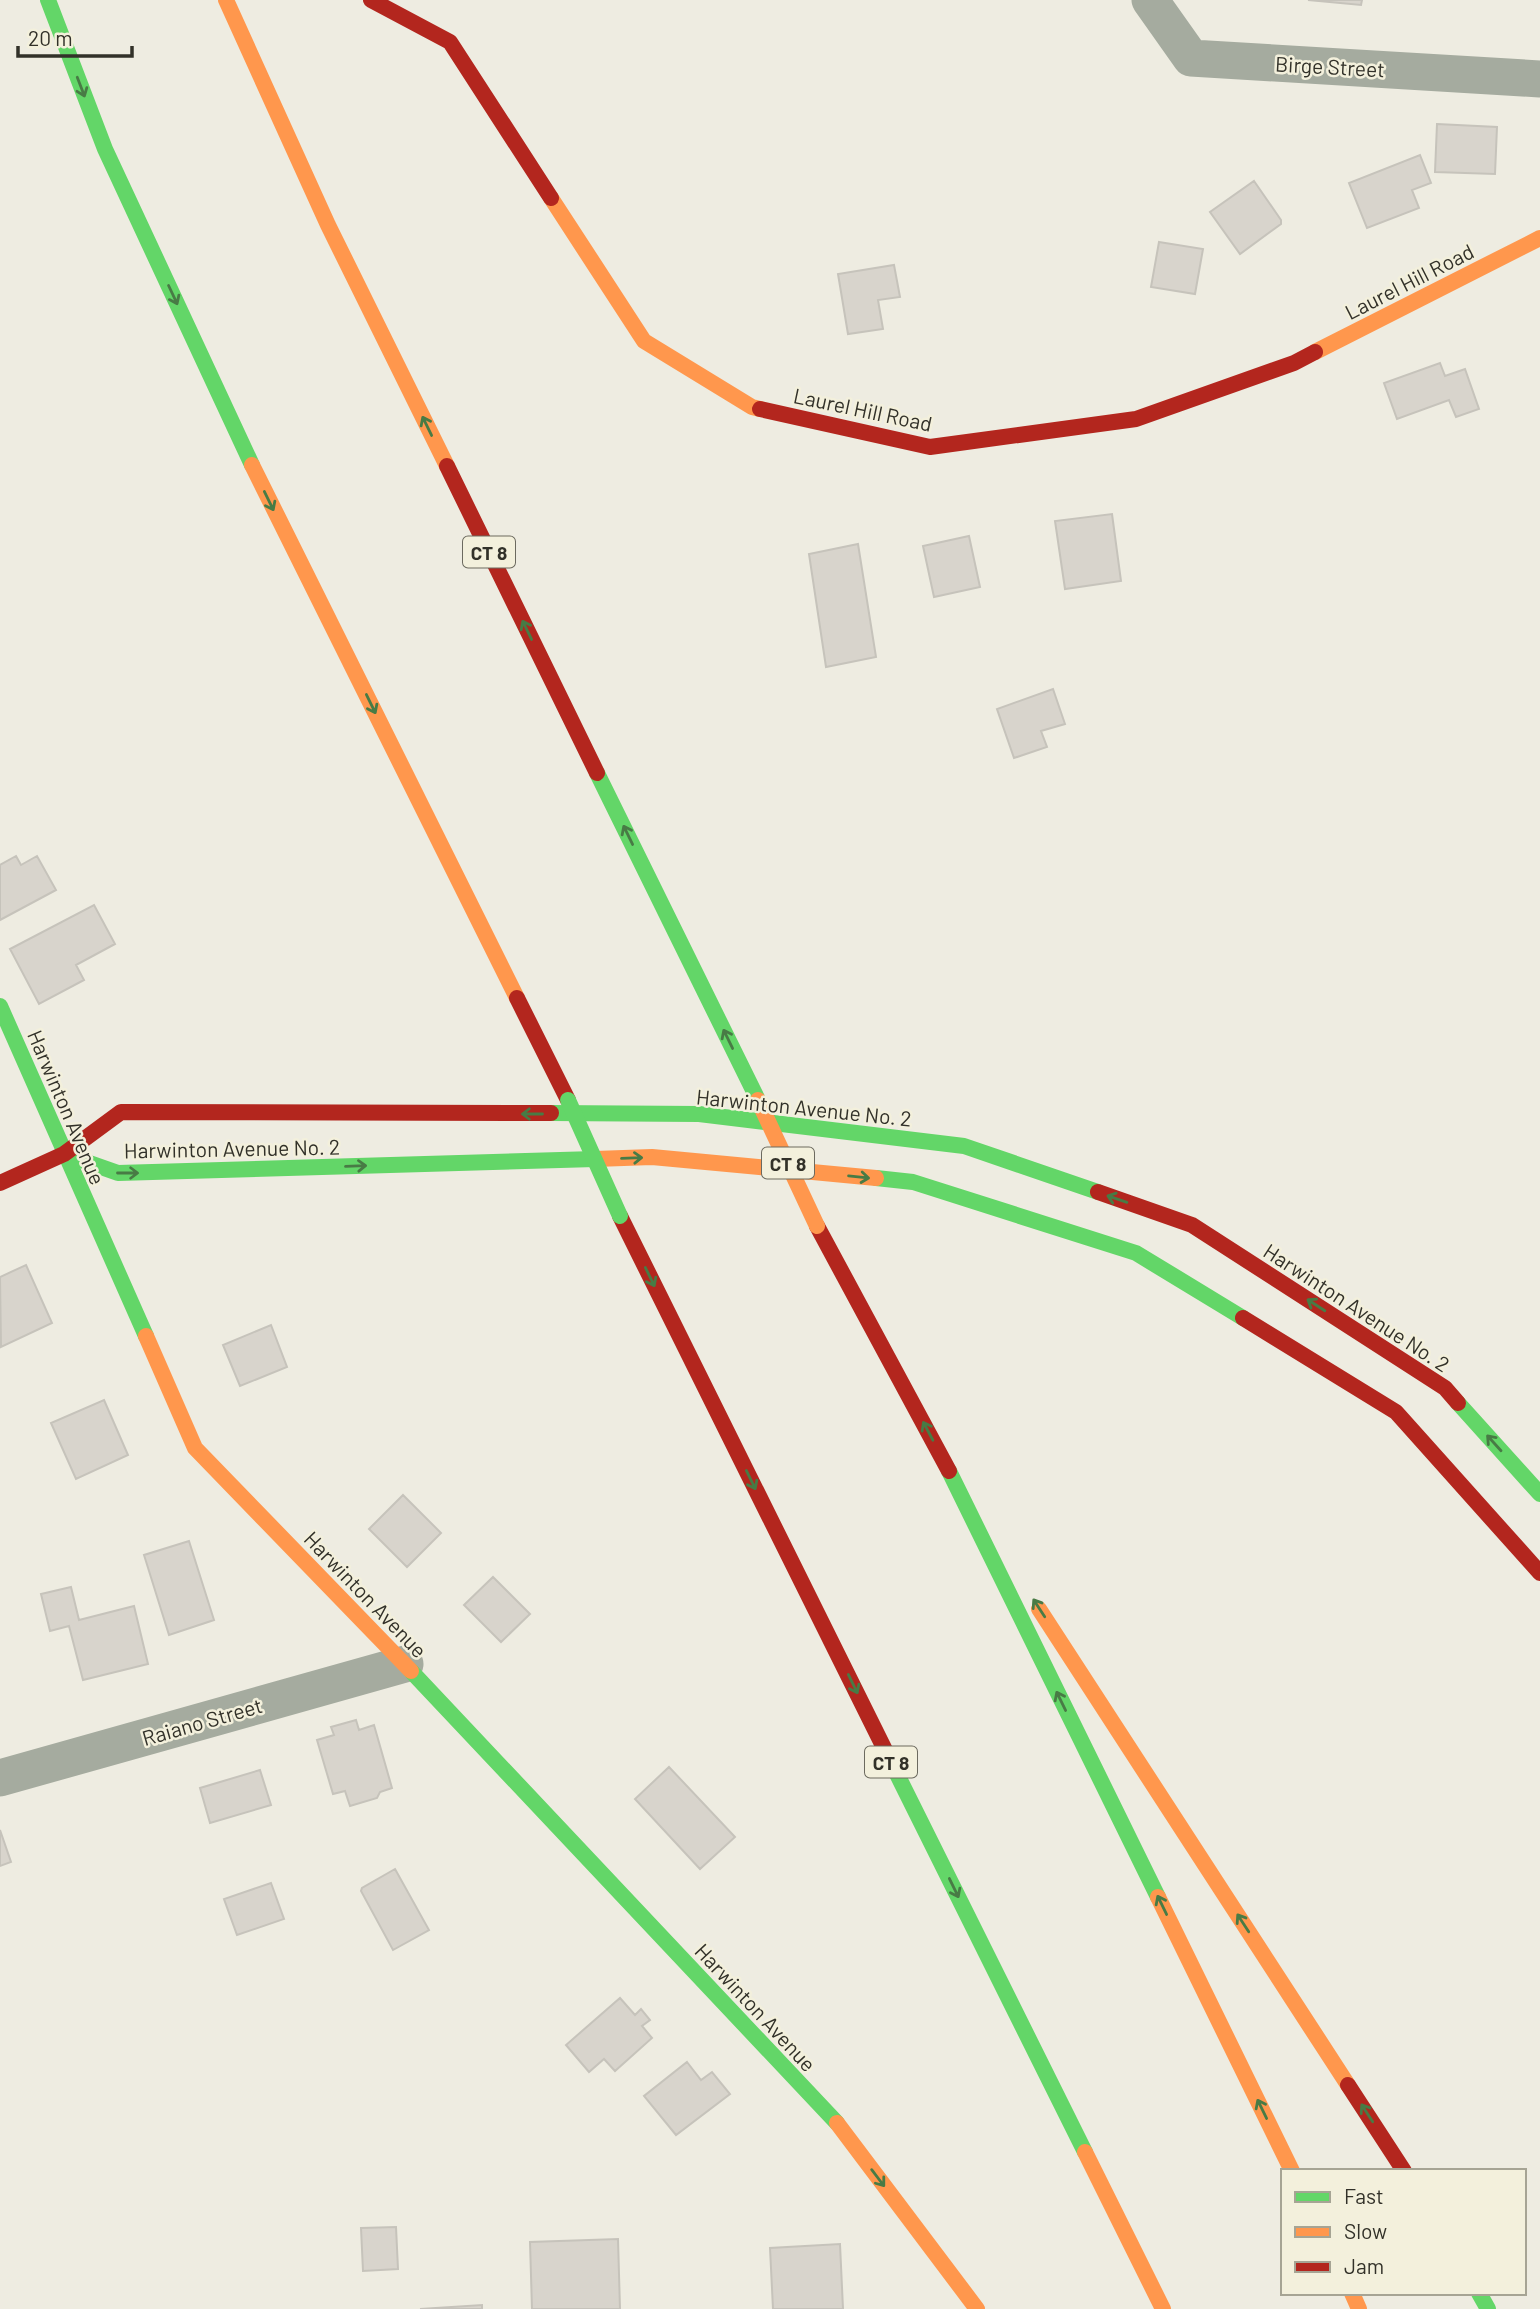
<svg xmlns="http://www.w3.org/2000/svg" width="1540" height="2309" viewBox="0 0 1540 2309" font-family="Barlow,sans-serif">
  <rect width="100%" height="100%" fill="#eeece1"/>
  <!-- building -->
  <path fill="#d8d4cc" stroke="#c6c3bb" stroke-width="2" d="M1308 0H1362L1361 5Z
    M1437 124 1497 127 1495 174 1435 172Z
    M1420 155 1431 183 1412 190 1419 208 1367 228 1349 183Z
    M1254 181 1281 220V224L1240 254 1210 212Z
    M1159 242 1203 249 1195 294 1151 287Z
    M894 265 900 297 878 300 883 329 848 334 838 274Z
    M1440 363 1445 376 1465 369 1479 409 1456 417 1449 400 1397 419 1384 383Z
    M1112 514 1121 581 1065 589 1055 521Z
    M969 536 980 587 934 597 923 546Z
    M858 544 876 657 826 667 809 554Z
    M1053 689 1065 724 1041 731 1047 747 1014 758 997 709Z
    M16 856 21 865 37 856 56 890 0 920V865Z
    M94 905 115 944 76 965 84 980 39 1004 10 949Z
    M26 1265 52 1323 1 1347 0 1277Z
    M271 1325 287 1367 240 1386 223 1345Z
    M104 1400 128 1455 76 1479 51 1423Z
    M403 1495 441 1533 407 1567 369 1529Z
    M189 1541 214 1620 169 1635 144 1555Z
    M493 1577 530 1614 501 1642 464 1605Z
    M71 1587 79 1620 134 1606 148 1664 83 1680 69 1626 50 1631 41 1594Z
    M356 1720 359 1730 374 1725 392 1788 380 1792 377 1798 350 1806 345 1791 333 1794 317 1740 334 1735 331 1727Z
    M669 1767 735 1837 700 1869 635 1799Z
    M260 1770 271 1805 210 1823 200 1788Z
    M0 1830 11 1862 0 1866Z
    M395 1869 429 1930 393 1950 361 1891 362 1888Z
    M271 1883 284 1919 237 1935 224 1899Z
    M620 1998 635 2015 641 2009 650 2020 642 2026 652 2038 615 2071 604 2059 589 2072 566 2045Z
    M687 2062 701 2080 712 2072 730 2094 676 2135 644 2096Z
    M396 2227 398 2269 363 2271 361 2228Z
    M618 2239 620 2309H532L530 2242Z
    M840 2244 843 2309H773L770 2248Z
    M482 2305V2309H420Z"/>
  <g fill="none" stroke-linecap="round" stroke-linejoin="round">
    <!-- street -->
    <path stroke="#a5ab9f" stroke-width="37" d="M1150 0 1191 58 1540 79
      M0 1778 405 1664"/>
    <!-- fast -->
    <path stroke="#63d668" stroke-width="16" d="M48 0 105 149 252 465
      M597 773 758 1100
      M0 1006 146 1336
      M551 1113 699 1114 964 1146 1098 1192
      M64 1154 118 1173 595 1159
      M876 1178 913 1182 1136 1253 1243 1318
      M1458 1403 1540 1494
      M949 1471 1158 1897
      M411 1671 837 2123
      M889 1758 1085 2152
      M1479 2293 1488 2309"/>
    <!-- slow -->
    <path stroke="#ff974d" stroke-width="16" d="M226 0 328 225 447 466
      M551 198 644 341 752 407 760 409
      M1315 352 1540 238
      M252 465 517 998
      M595 1159 652 1157 876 1178
      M146 1336 195 1448 411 1671
      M1039 1609 1348 2085
      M1158 1897 1292 2171
      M837 2123 977 2309
      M1085 2152 1163 2309
      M1352 2293 1359 2309"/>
    <!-- jam -->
    <path stroke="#b3261e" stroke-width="16" d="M371 0 450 42 551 198
      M760 409 930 447 1136 419 1294 363 1315 352
      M447 466 597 773
      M517 998 568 1100
      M0 1183 64 1154 121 1112 551 1113
      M1098 1192 1192 1225 1445 1388 1458 1403
      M620 1216 889 1758
      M817 1226 949 1471
      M1243 1318 1396 1412 1540 1573
      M1348 2085 1404 2171"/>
    <!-- fast-bridge -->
    <path stroke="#63d668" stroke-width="16" d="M568 1100 620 1216"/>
    <!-- slow-bridge -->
    <path stroke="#ff974d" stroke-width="16" d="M758 1100 817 1226"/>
  </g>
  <!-- one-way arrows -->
  <defs><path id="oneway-shaft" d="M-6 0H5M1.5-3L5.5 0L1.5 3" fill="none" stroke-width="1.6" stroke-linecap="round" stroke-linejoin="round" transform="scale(1.75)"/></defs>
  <g stroke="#487b45">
    <use href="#oneway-shaft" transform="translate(81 87) rotate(69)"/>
    <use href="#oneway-shaft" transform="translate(173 295) rotate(65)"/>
    <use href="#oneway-shaft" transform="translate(427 426) rotate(-116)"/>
    <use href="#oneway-shaft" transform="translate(269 501) rotate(64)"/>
    <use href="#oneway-shaft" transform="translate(527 630) rotate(-116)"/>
    <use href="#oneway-shaft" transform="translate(371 704) rotate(64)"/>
    <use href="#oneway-shaft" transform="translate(628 835) rotate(-116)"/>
    <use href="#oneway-shaft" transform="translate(728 1039) rotate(-116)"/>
    <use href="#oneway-shaft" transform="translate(532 1114) rotate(-180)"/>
    <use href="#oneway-shaft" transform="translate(632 1158) rotate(-2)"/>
    <use href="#oneway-shaft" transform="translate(356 1166) rotate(-2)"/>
    <use href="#oneway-shaft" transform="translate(128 1173)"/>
    <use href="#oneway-shaft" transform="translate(859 1177) rotate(6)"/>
    <use href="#oneway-shaft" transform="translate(1117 1199) rotate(-161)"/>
    <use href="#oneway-shaft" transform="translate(650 1277) rotate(64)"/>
    <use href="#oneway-shaft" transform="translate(1316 1305) rotate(-147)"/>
    <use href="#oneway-shaft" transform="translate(928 1431) rotate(-118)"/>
    <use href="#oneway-shaft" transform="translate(1494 1443) rotate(-132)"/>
    <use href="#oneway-shaft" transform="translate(751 1480) rotate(64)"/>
    <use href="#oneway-shaft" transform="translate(1039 1608) rotate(-123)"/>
    <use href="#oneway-shaft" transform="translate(853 1684) rotate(64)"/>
    <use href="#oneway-shaft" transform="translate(1061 1701) rotate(-116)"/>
    <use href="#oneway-shaft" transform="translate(954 1888) rotate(64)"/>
    <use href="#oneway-shaft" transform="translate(1162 1905) rotate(-116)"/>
    <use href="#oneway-shaft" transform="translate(1243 1923) rotate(-123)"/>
    <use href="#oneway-shaft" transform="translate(1262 2109) rotate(-116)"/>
    <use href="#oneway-shaft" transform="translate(1367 2113) rotate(-123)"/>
    <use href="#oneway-shaft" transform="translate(878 2178) rotate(53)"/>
  </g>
  <g text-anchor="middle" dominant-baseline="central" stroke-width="5" stroke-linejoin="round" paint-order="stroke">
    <!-- shield labels -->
    <g fill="#f3f0dc" stroke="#6c6a5f" stroke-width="2">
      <rect x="463" y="536.5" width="52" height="31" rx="5"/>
      <rect x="762" y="1147.5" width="52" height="31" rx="5"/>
      <rect x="865" y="1746.5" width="52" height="31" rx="5"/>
    </g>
    <g font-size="19" font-weight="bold" fill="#323129">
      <text x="489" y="552">CT 8</text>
      <text x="788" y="1163">CT 8</text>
      <text x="891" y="1762">CT 8</text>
    </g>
    <!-- street labels -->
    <g font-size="21" fill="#323129" stroke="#f3f0dc">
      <text transform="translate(1330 66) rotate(3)">Birge Street</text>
      <text transform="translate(1409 281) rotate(-27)">Laurel Hill Road</text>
      <text transform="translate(863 409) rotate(12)">Laurel Hill Road</text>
      <text transform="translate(67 1107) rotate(67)">Harwinton Avenue</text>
      <text transform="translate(804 1107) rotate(6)">Harwinton Avenue No. 2</text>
      <text transform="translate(232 1148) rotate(-1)">Harwinton Avenue No. 2</text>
      <text transform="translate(1357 1307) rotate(33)">Harwinton Avenue No. 2</text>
      <text transform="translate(366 1594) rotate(46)">Harwinton Avenue</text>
      <text transform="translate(202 1721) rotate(-16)">Raiano Street</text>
      <text transform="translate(756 2007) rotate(47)">Harwinton Avenue</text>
    </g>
  </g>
  <!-- legend -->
  <rect x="1281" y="2169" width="245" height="126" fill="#f3f0dc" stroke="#a6a494" stroke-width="2"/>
  <rect x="1295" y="2192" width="35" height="10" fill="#63d668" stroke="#a6a494" stroke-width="2"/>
  <text x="1344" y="2204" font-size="21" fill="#323129">Fast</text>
  <rect x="1295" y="2227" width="35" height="10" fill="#ff974d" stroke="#a6a494" stroke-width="2"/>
  <text x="1344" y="2239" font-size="21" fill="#323129">Slow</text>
  <rect x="1295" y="2262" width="35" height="10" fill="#b3261e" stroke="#a6a494" stroke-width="2"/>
  <text x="1344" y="2274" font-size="21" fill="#323129">Jam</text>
  <!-- scale -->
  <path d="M18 46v10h114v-10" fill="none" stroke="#323129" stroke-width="3.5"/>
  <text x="28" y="46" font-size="21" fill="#323129" stroke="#f3f0dc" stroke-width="5" paint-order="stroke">20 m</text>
</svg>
